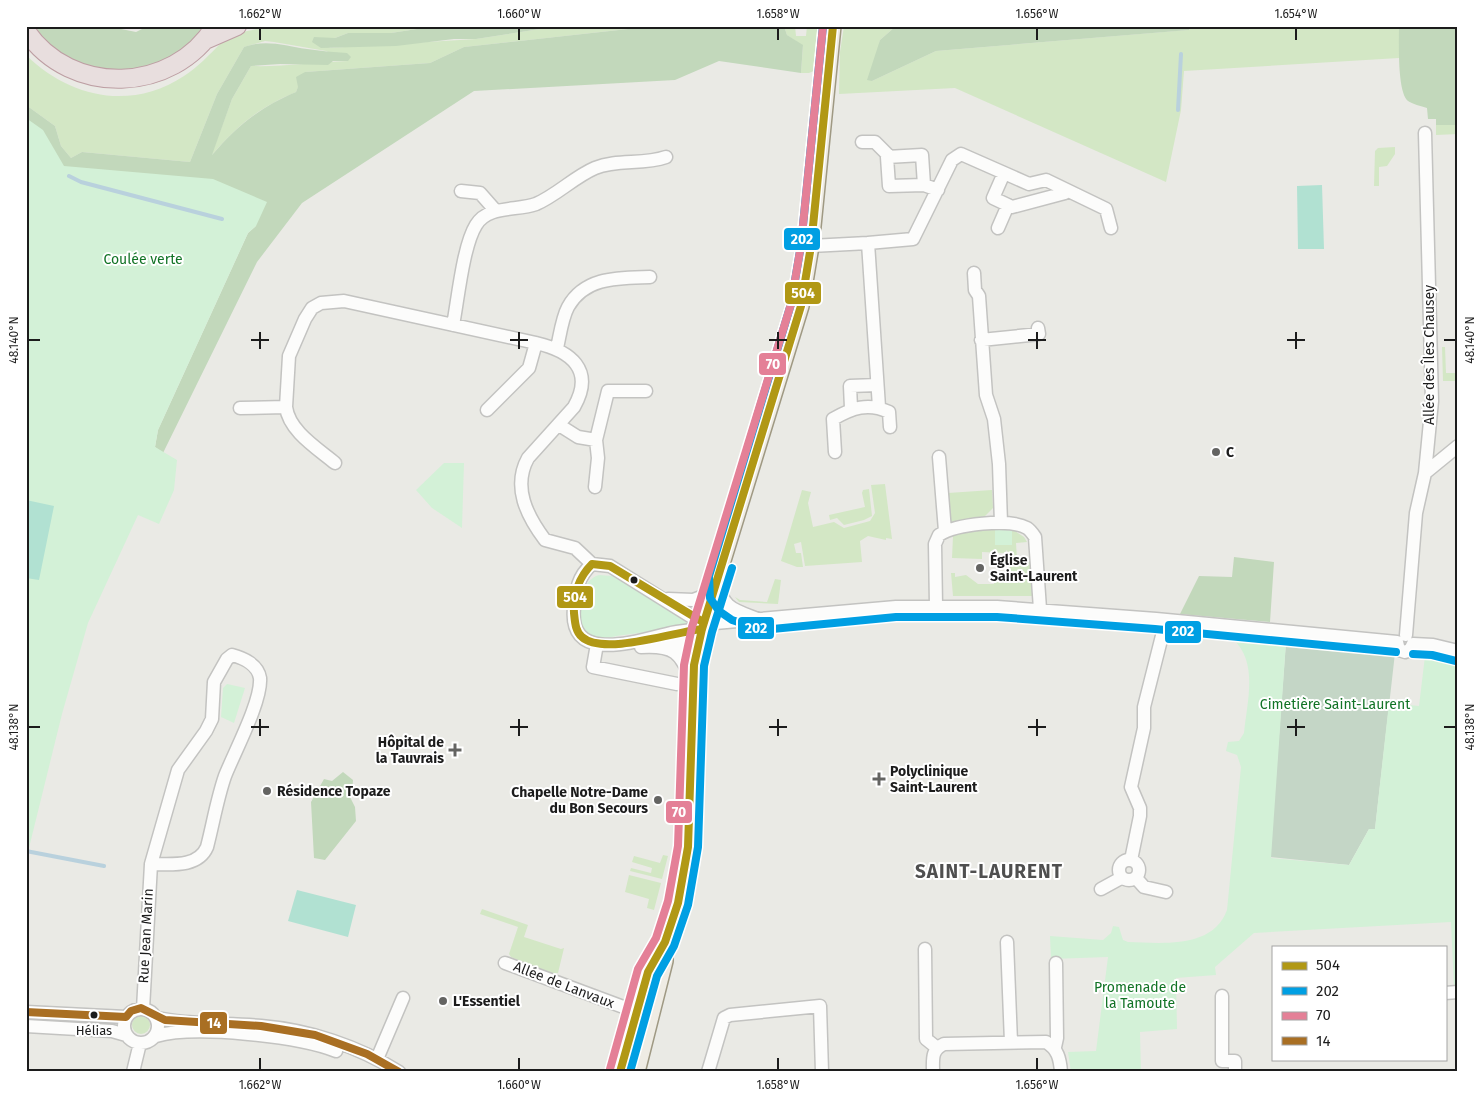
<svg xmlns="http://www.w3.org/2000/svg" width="1484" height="1098" viewBox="0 0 1484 1098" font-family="'Fira Sans',sans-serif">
  <rect width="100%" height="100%" fill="#eaeae5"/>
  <!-- grass -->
  <path fill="#d3e7c5" d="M272 26H313L315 29 353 26H436L391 33H348L335 38 329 48 476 39 559 26H655L464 47 430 63 305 72 296 92C258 108 238 125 211 156L232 99 251 66C283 67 315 62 348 61L326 51 274 42 265 41 244 47 217 94 190 162 82 152 71 158 61 146 55 126 26 105V55C70 98 131 111 184 76 198 67 209 55 221 43 233 31 256 30 272 26Z
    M784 26H795L796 36H806L807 26H824L816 70 809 73H801L803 46 787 35Z
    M844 26H896L880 40 872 81 936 51 1188 30 1189 26H1399V58L1184 71 1181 110 1166 182 955 88 839 94 840 52Z
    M1436 125H1458V134L1436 135Z
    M1395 147V154L1387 166 1379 167V186H1374L1375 151 1378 148Z
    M1442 347H1445L1446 373H1458V381H1443Z
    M885 484 892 539 886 538V540L868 536 860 541 862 562 805 566 801 542 794 544 796 553H801L803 567H797L781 561 802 490 811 492 808 503 813 527 834 522 844 528 870 521 875 513 871 485Z
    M869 489 872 516 864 520 844 525 837 518 830 520 829 515 865 507 862 493 863 490Z
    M992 490 993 508 980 521 951 522 948 493Z
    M995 528V545H1012V529L1024 537 1027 542 1016 543 1017 559 1031 560 1032 596H953L951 573H955V577L966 575 978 584H994V580H1004V575H1010L1007 550 1004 553 982 552V559L952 558 953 536 969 530Z
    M775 579 781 580 778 604 739 602 735 597 740 600 767 602Z
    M663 855 668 856 662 879 630 871 631 868 651 873 652 868 632 862 634 856 660 863Z
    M629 875 661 883 654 910 647 908 649 899 625 892Z
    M482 909 528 925 524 937 561 949 564 948 558 973H550L511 957 509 954 518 927 480 914Z
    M132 1025a9 9 0 1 1 18 0a9 9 0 1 1-18 0Z"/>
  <!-- forest -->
  <path fill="#c2d8bb" d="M35 26H106L136 32 148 26H204C195 37 186 48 174 55 129 82 63 73 35 26Z
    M436 26H559L476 39H454L396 46 321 48 312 42 314 37 335 38 348 33H391Z
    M655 26H784L787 35 803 45 801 73 719 61 675 80 474 91 302 203 257 262 163 453 155 447 158 430 248 233 256 226 26 284V105L55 126 61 146 71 158 82 152 190 162 217 94 244 47C267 39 284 46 307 49 320 51 334 52 347 53L351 57 348 61H333L328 65 280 64 251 66 232 99 212 155C237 126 260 107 296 92L298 87 296 77 305 72 430 63 464 47Z
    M896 26H1189V30L936 51 872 81 867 80 880 40Z
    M1399 26H1458V125H1436V119H1428L1427 108C1421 106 1412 104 1408 101 1397 92 1399 41 1399 26Z
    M1234 557 1274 562 1270 622 1180 614 1199 576 1232 577Z
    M343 772 353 780 352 792 349 795 355 807 356 821 325 860 314 858 311 802 324 779 332 781Z"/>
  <!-- cemetery -->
  <path fill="#c4d6c6" d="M1286 642 1395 653 1375 829H1369L1349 865 1270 857Z"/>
  <!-- park -->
  <path fill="#d3f1d7" d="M26 118 43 130 64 166 213 179 267 202 256 226 248 233 158 430 155 447 177 460 174 490 159 524 138 515 88 623 62 714 26 860Z
    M444 463H464L462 528 432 508 416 490Z
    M995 528 1012 529V545H995Z
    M599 575 612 576 687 619 685 627C664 630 644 632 624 635 615 636 605 639 597 638 570 634 576 581 599 575Z
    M1232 638 1286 642 1271 858 1349 865 1369 829H1375L1389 703 1419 706 1425 656 1458 665V988H1454L1451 922 1254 933 1215 967 1216 975 1176 978 1177 1029 1140 1032 1141 1072H1071L1068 1052 1096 1051 1108 957 1051 959 1050 936 1103 940 1111 933 1113 926 1119 927 1123 940 1128 942C1162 943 1213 949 1227 910L1241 767 1237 755 1226 751 1228 742 1239 741 1244 733C1247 701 1259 662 1232 638Z
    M227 684 245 688 234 723 221 717 223 688Z"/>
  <!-- pitch -->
  <path fill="#b1e1d2" d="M1322 185 1324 249H1298L1297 186Z
    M26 500 54 506 39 580 26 578Z
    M297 890 356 905 348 937 288 921Z"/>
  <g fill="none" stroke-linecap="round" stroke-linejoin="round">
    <!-- stream -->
    <path stroke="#b9d1dd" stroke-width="4" d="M1178 110 1181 54
      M69 176 81 182 222 219
      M26 851 104 866"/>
    <!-- minor casing -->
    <g stroke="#c3c3c1" stroke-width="15">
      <path id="minor" d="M862 142H875L890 157
        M1004 173 993 198 1012 207 1065 193 1064 189
        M924 185 922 155 887 157 889 186 924 185 938 190
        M461 191 480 193 495 210
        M998 228 1008 205
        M868 243 913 239 952 160 961 154 1029 184 1046 180 1106 209 1111 228
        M811 246 868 243 879 407
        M974 273 975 290 979 296 986 395 994 419 999 464 1001 523
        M453 325C458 299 463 246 476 225 488 205 517 211 536 204 557 195 574 177 595 168 617 159 643 165 666 157
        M981 340 1039 334 1038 328
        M557 348C560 335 562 318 568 307 585 276 620 278 650 277
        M240 408 286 407
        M851 408 850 386 877 385
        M487 410 529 368 536 343
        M559 425 578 437 596 440 608 391H646
        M835 452 833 419C852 408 868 402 889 412L890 427
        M939 457 945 531
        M335 463C317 448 289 431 286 407L289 356 305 319 312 308 321 303 344 301 536 343C571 351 595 370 574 407L528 458C512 487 527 516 545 540L575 548 592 564 610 566 690 616 703 622 715 623 896 607H997L1156 619 1397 642
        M1425 473 1458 446
        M595 487 598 458 596 440
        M592 564C578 576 576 590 574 608 568 666 640 640 671 633 681 631 691 630 702 629
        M719 579C720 608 734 610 758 619
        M668 599 693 600 714 592
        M936 606 935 544 939 535C956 524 1009 518 1027 528 1030 530 1033 534 1035 537L1040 609
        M1406 635 1416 513 1425 473 1432 401 1425 133
        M662 638C684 642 687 643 694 665
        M1397 642 1399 650 1405 652 1410 650 1413 644
        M597 644 593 667 677 684
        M1413 644 1433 645 1458 651
        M641 647C673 645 682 652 691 682
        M1119 870a10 10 0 1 1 20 0a10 10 0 1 1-20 0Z
        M1131 860 1140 816V808L1131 787 1144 728V707L1166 620
        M1136 878 1144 887 1166 892
        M1101 889 1121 878
        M1007 942 1011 1042
        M925 949 926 1039 936 1047
        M505 963 645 1015
        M1445 993 1458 992
        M1222 996V1061H1235V1072
        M124 1026a17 17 0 1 1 34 0a17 17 0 1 1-34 0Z
        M143 1009 151 864 178 770 206 731 212 719 214 682 227 659 232 655C244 658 258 665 260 678 262 701 234 753 225 776 217 799 213 824 207 847 198 868 170 864 151 864
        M26 1012 126 1017
        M157 1018C191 1025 227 1023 261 1026 309 1030 358 1046 399 1072
        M26 1026 112 1031 126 1035
        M156 1036C194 1025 298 1036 336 1051
        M1055 1047 1057 1038 1056 963
        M377 1059 403 998
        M133 1072 140 1043
        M708 1072 724 1018 730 1015 820 1006 822 1072
        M933 1072C933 1059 931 1050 944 1044L1046 1042C1058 1049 1060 1059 1061 1072"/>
    </g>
    <!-- major casing -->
    <g stroke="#9f9983" stroke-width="18">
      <path id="major" d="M620 1072 648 972 665 942 678 903 688 847 694 665 702 629 801 306 811 246 833 26
        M637 1072 665 961V946"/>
    </g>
    <!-- highway casing -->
    <g stroke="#bd9ea3" stroke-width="20">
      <path id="highway" d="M26 31C71 97 173 94 215 26
        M205 40 237 26"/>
    </g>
    <!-- minor -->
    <use href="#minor" stroke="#fcfcfb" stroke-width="12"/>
    <!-- major -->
    <use href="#major" stroke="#efece4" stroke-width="15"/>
    <!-- highway -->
    <use href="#highway" stroke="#e8dede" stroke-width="18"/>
    <!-- bus-1 casing -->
    <g stroke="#fff" stroke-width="11">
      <path id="bus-1" d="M702 629C675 632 603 656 582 637 575 631 575 621 574 613 573 595 579 577 592 564L610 566 703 622
        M620 1072 648 972 665 942 678 903 688 847 694 665 702 629 801 306 811 246 833 26"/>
    </g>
    <!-- bus-2 casing -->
    <g stroke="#fff" stroke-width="11">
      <path id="bus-2" d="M823 26 801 245 791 304 709 576 710 598 719 611 732 620 762 630 896 617H997L1155 629 1396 652
        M1413 654 1432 655 1456 661
        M630 1072 657 976 674 946 688 905 698 847 704 666 712 632 732 568"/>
    </g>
    <!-- bus-3 casing -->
    <g stroke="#fff" stroke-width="11">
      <path id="bus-3" d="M610 1069 638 969 656 938 668 901 678 846 684 665 692 627 791 304 801 245 823 26"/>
    </g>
    <!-- bus-4 casing -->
    <g stroke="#fff" stroke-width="11">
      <path id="bus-4" d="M26 1012 126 1017 131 1011 141 1008 165 1020 261 1026 315 1035 367 1054 399 1072"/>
    </g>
    <!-- bus-1 -->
    <use href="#bus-1" stroke="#b19815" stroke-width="8"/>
    <!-- bus-2 -->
    <use href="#bus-2" stroke="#009fe3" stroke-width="8"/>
    <!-- bus-3 -->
    <use href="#bus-3" stroke="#e48097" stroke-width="8"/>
    <!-- bus-4 -->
    <use href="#bus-4" stroke="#a96f23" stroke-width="8"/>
  </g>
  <!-- ticks -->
  <path fill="none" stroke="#1c1c1c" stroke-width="2" d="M260 28V40M519 28V40M778 28V40M1037 28V40M1296 28V40M260 332V349M519 332V349M778 332V349M1037 332V349M1296 332V349M28 340H40M251 340H269M510 340H528M769 340H787M1028 340H1046M1287 340H1305M1444 340H1456M260 719V736M519 719V736M778 719V736M1037 719V736M1296 719V736M28 727H40M251 727H269M510 727H528M769 727H787M1028 727H1046M1287 727H1305M1444 727H1456M260 1058V1070M519 1058V1070M778 1058V1070M1037 1058V1070"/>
  <!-- markers -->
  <g fill="#646462" stroke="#fff" stroke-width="2">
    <circle cx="1216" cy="452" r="5"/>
    <circle cx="980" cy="568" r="5"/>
    <path d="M452.5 742.5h5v5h5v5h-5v5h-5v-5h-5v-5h5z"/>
    <path d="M876.5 771.5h5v5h5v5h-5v5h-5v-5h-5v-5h5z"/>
    <circle cx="267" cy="791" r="5"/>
    <circle cx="658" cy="800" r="5"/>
    <circle cx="443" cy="1001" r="5"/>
  </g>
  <g fill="#1c1c1c" stroke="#fff" stroke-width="2">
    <circle cx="634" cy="580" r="4.5"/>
    <circle cx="94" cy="1015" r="4.5"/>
  </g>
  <g text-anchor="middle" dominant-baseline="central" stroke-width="4" stroke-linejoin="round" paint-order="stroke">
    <!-- bus labels -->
    <g font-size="13" fill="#1c1c1c" stroke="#fff">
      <text x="94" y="1030">Hélias</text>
    </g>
    <!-- park labels -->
    <g font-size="14" fill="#117325" stroke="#fff">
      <text x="143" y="259">Coulée verte</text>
      <text x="1335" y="704">Cimetière Saint-Laurent</text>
      <text x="1140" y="987">Promenade de<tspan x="1140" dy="16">la Tamoute</tspan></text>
    </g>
    <!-- street labels -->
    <g font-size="14" fill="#1c1c1c" stroke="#fff">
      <text transform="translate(1429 355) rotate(-90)">Allée des Îles Chausey</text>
      <text transform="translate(146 936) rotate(-87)">Rue Jean Marin</text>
      <text transform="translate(564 985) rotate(21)">Allée de Lanvaux</text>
    </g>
    <!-- poi labels -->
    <g font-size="14" font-weight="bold" fill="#1c1c1c" stroke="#fff" text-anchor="start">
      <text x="1226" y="452">C</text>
      <text x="990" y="560">Église<tspan x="990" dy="16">Saint-Laurent</tspan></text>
      <text x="444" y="742" text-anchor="end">Hôpital de<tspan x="444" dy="16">la Tauvrais</tspan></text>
      <text x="890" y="771">Polyclinique<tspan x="890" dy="16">Saint-Laurent</tspan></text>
      <text x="277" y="791">Résidence Topaze</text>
      <text x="648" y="792" text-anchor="end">Chapelle Notre-Dame<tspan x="648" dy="16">du Bon Secours</tspan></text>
      <text x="453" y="1001">L'Essentiel</text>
    </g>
    <!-- district labels -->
    <g font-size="19" font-weight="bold" letter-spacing="1" fill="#4f4f4f" stroke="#fff">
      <text x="989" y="871">SAINT-LAURENT</text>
    </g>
  </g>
  <g stroke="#fff" stroke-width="2">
    <rect x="783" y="227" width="38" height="24" rx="5" fill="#009fe3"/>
    <rect x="784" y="281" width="38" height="24" rx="5" fill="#b19815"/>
    <rect x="758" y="352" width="29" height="24" rx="5" fill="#e48097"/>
    <rect x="556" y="585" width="38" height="24" rx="5" fill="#b19815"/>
    <rect x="737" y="616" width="38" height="24" rx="5" fill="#009fe3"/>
    <rect x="1164" y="620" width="38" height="24" rx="5" fill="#009fe3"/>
    <rect x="665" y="800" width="28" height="24" rx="5" fill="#e48097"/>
    <rect x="199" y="1011" width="29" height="24" rx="5" fill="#a96f23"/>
  </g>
  <g font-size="14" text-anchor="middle" font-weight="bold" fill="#fff">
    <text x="802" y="244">202</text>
    <text x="803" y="298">504</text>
    <text x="773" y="369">70</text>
    <text x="575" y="602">504</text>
    <text x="756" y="633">202</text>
    <text x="1183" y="636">202</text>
    <text x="679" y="817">70</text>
    <text x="214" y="1028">14</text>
  </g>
  <!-- border -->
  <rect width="1484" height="1098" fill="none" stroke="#ffffff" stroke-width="55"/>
  <!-- legend -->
  <rect x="1272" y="946" width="175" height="115" fill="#ffffff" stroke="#a4a4a4"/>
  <rect x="1282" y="962" width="25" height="8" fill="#b19815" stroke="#a4a4a4"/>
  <text x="1316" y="970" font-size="15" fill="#1c1c1c">504</text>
  <rect x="1282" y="987" width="25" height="8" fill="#009fe3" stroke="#a4a4a4"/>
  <text x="1316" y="996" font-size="15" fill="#1c1c1c">202</text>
  <rect x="1282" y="1012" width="25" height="8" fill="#e48097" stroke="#a4a4a4"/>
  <text x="1316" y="1020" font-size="15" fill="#1c1c1c">70</text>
  <rect x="1282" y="1037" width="25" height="8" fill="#a96f23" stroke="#a4a4a4"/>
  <text x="1316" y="1046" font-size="15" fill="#1c1c1c">14</text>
  <rect x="28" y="28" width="1428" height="1042" fill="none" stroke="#1c1c1c" stroke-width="2"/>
  <g font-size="12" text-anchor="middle" fill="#1c1c1c">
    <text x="260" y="18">1.662°W</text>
    <text x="519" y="18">1.660°W</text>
    <text x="778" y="18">1.658°W</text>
    <text x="1037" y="18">1.656°W</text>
    <text x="1296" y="18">1.654°W</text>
    <text transform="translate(14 340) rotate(-90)" y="4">48.140°N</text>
    <text transform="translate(1470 340) rotate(-90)" y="4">48.140°N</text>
    <text transform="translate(14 727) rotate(-90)" y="4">48.138°N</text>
    <text transform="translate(1470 727) rotate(-90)" y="4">48.138°N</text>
    <text x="260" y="1089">1.662°W</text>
    <text x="519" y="1089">1.660°W</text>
    <text x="778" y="1089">1.658°W</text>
    <text x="1037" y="1089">1.656°W</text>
  </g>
</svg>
